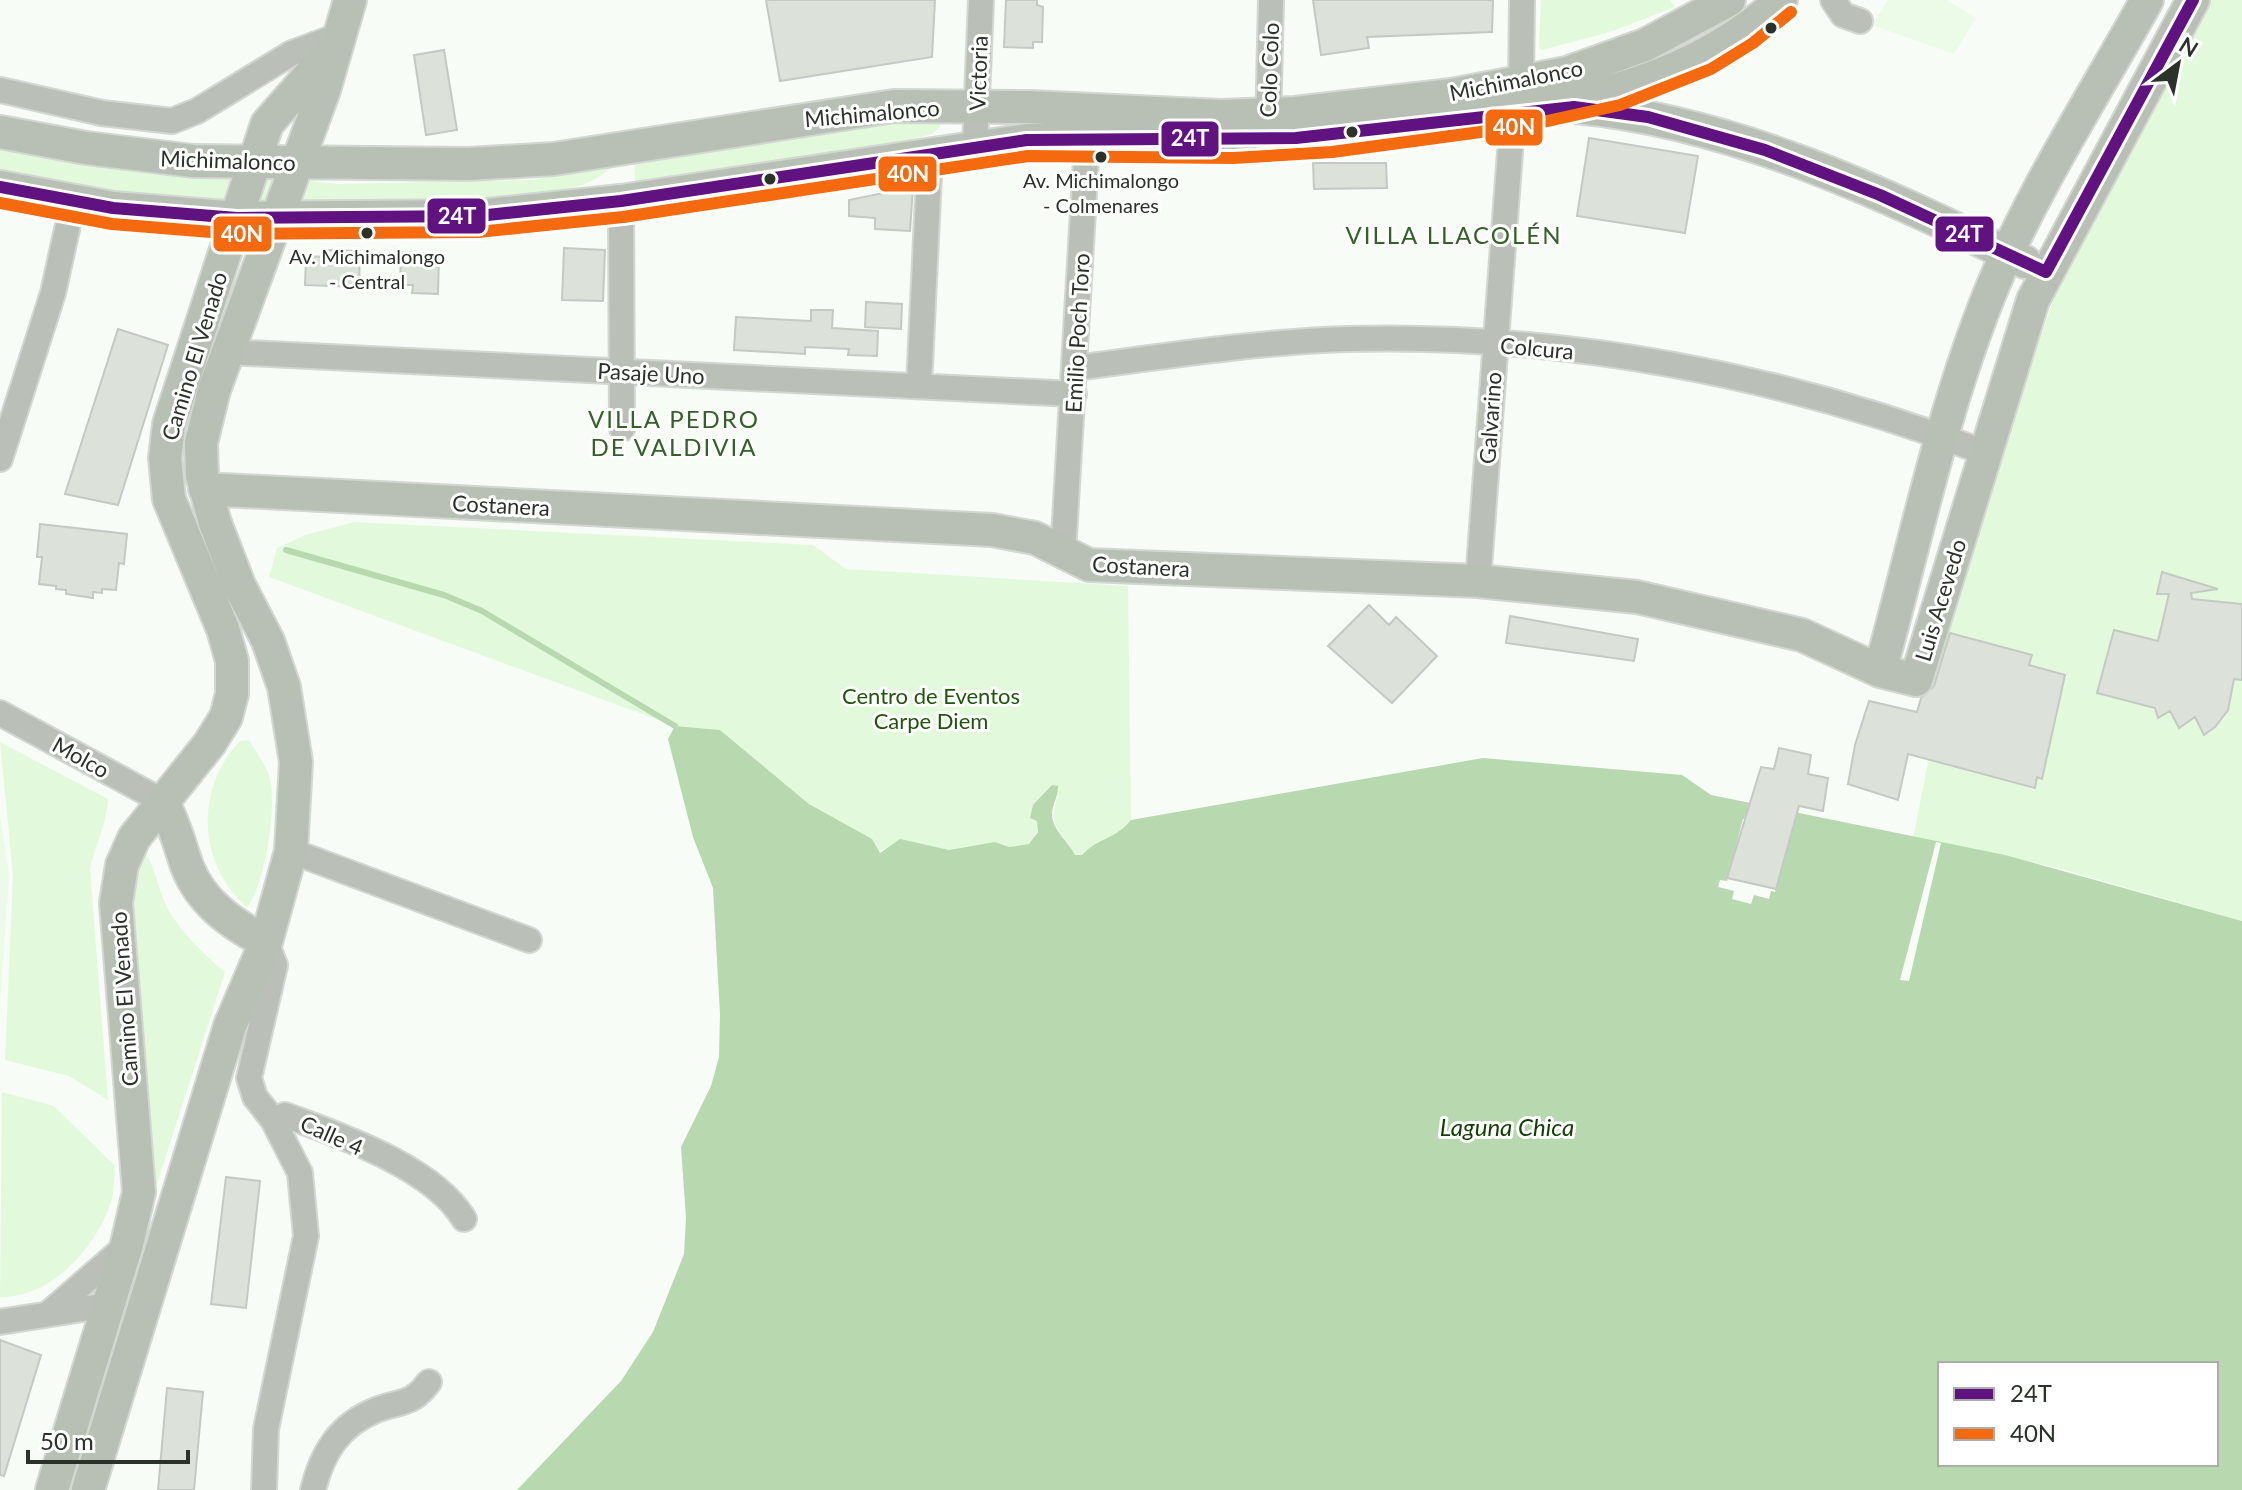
<svg xmlns="http://www.w3.org/2000/svg" width="2242" height="1490" viewBox="0 0 2242 1490" font-family="Lato,sans-serif">
  <rect width="100%" height="100%" fill="#f7fcf6"/>
  <!-- built -->
  <path fill="#ebfbe8" d="M1888 0H1946L1976 18 1954 54 1872 25Z
    M0 815 9 876 0 1001Z"/>
  <!-- green -->
  <path fill="#e2fadb" d="M1541 0H1670L1675 7 1610 32 1542 50 1539 48Z
    M2202 0H2242V921L2058 868 1913 838 1937 717 1917 712 1938 630 2062 275Z
    M934 119 941 126 932 134 905 141 635 182 634 154 797 130Z
    M0 146 337 184 532 180 612 166C588 192 550 190 517 202L153 203 0 176Z
    M354 522 813 545 846 569 1128 586 1131 820C1116 839 1099 837 1083 855H1075C1062 829 1046 828 1058 796L1048 789C1038 806 1043 833 1029 844L1009 847 995 842 949 850 924 845 889 847 877 852 871 839 809 804 720 730 675 726 269 577 277 548 305 535Z
    M249 740C256 752 267 766 270 779 277 808 265 884 247 907 198 865 194 789 240 741Z
    M0 742 108 799C107 824 95 845 90 869L108 1100 69 1076 5 1060 13 875Z
    M136 843C155 857 157 890 169 911 183 934 204 955 225 972L155 1190 132 881Z
    M2 1092 54 1106 115 1166C114 1176 114 1188 112 1198 99 1245 52 1298 0 1297Z"/>
  <!-- water -->
  <path fill="#b8d8b0" fill-rule="evenodd" d="M675 726 720 730 809 804 872 839 880 853 900 839 949 850 995 842 1009 847 1029 844 1038 832 1037 821 1030 818 1033 805 1052 785 1058 786C1058 797 1053 803 1052 813 1051 829 1068 841 1075 855H1082C1099 837 1116 839 1131 820L1483 758 1682 775 1711 795 2005 855 2242 921V1490H517L621 1381 653 1332 684 1254 686 1218 681 1147 711 1086 719 1057 720 1014 713 888 693 837 668 739ZM1940 1364H2216V1464H1940Z"/>
  <!-- pier -->
  <path fill="#f7fcf6" d="M1743 819 1792 832 1775 892 1771 891 1769 899 1754 895 1751 904 1732 899 1734 891 1718 887 1720 880 1727 881Z
    M1936 842 1941 843 1909 981 1900 980Z"/>
  <g fill="none" stroke-linecap="round" stroke-linejoin="round">
    <!-- stream -->
    <path stroke="#b8d8b0" stroke-width="6" d="M286 550 444 595 482 611 675 726"/>
  </g>
  <!-- building -->
  <path fill="#dce1da" stroke="#c4cac3" stroke-width="2" d="M766 0H935L932 57 780 81Z
    M1006 0H1037V5L1043 7 1042 42H1033V48L1004 47Z
    M1313 0H1493L1492 32 1367 37 1369 48 1321 55Z
    M444 50 457 130 426 135 414 55Z
    M1589 138 1698 156 1685 233 1577 216Z
    M1313 163H1386L1387 188 1314 189Z
    M913 187 910 231 875 229V218L849 216V200Z
    M564 248 605 250 603 301 562 300Z
    M328 250 360 251 359 287 305 285 306 256 328 257Z
    M401 252 439 254 438 294 412 293 413 285H400Z
    M866 302 902 304 901 329 865 327Z
    M811 310H833L832 328 878 331 877 356 848 355 849 349 805 347V354L734 350 736 317 811 321Z
    M118 329 168 345 118 505 65 494Z
    M40 524 127 534 124 564 119 563 116 590 102 589V593L93 592V598L66 594V590L56 589V586L39 584 42 557H37Z
    M2162 572 2218 589 2191 593 2192 599 2242 604V680L2234 679 2228 710 2215 727 2204 735 2195 717 2179 728 2170 711 2158 718 2155 708 2097 693 2114 630 2158 641 2169 594H2157Z
    M1369 605 1389 625 1396 617 1437 656 1392 703 1328 646Z
    M1510 616 1638 639 1634 661 1506 643Z
    M1950 633 2032 655 2029 665 2065 675 2042 779 2037 777 2035 788 1908 754 1898 800 1848 784 1855 745 1869 701 1917 712 1921 698 1934 686Z
    M1779 748 1811 755 1808 774 1828 778 1823 811 1799 806 1776 889 1727 878 1761 767 1774 769Z
    M226 1177 260 1181 246 1308 211 1304Z
    M0 1340 41 1355 4 1476 0 1475Z
    M167 1388 203 1392 194 1490H158Z"/>
  <g fill="none" stroke-linecap="round" stroke-linejoin="round">
    <!-- street casing -->
    <g stroke="#d3d7d2" stroke-width="28">
      <path id="street" d="M1833 0 1843 15 1860 21
        M1521 84 1522 0
        M0 90 102 113 172 121 197 111 292 53 340 35
        M1268 130 1271 0
        M975 146 981 0
        M621 201 622 429
        M227 352 1074 394
        M1076 368C1166 356 1256 342 1346 339 1563 333 1784 375 1986 453
        M919 386 930 154
        M0 459 53 293 73 202
        M1063 554 1088 125
        M1478 581 1513 112
        M0 713 162 801
        M291 851 529 940
        M273 1120 285 1115C341 1136 433 1167 464 1219
        M49 1313 126 1246
        M0 1322 108 1305
        M264 1490 266 1429 306 1236 300 1173 273 1120 255 1097 249 1078 275 965 266 942
        M313 1490C322 1453 339 1425 376 1410 402 1400 411 1406 429 1382"/>
    </g>
    <!-- secondary casing -->
    <g stroke="#d3d7d2" stroke-width="36">
      <path id="secondary" d="M1576 107C1735 122 1884 194 2025 262
        M0 132 86 148 193 161 469 164 554 159 894 106 1030 107 1221 116 1295 113 1452 95 1567 73 1645 45 1729 0
        M0 187 113 208 237 218 478 216 621 201 1027 140C1096 137 1164 142 1233 142 1298 141 1363 132 1427 124 1554 107 1684 91 1781 0
        M205 489 992 530 1035 538 1089 565 1478 581 1637 597 1802 635 1880 671 1916 680 2033 300 2193 0
        M1880 671C1915 544 1942 410 1992 288 2033 189 2095 94 2147 0
        M162 801C174 822 179 843 187 866 201 903 232 924 266 942
        M52 1490 127 1244 139 1192 116 903 122 865 134 838 210 743 226 717 232 694V661L223 629 169 499 165 458 169 424 267 124 331 51
        M88 1490 230 1026 266 942 291 851 296 762 284 687 268 641 239 585 215 523 202 475 201 443 214 390 324 90 350 0"/>
    </g>
    <!-- street -->
    <use href="#street" stroke="#bac0b8" stroke-width="24"/>
    <!-- secondary -->
    <use href="#secondary" stroke="#b8c0b5" stroke-width="32"/>
    <!-- bus-1 casing -->
    <g stroke="#fff" stroke-width="18">
      <path id="bus-1" d="M0 187 113 208 237 218 478 216 621 201 1027 140 1296 138 1574 107 1648 117 1765 150 1880 195 2046 272 2193 0"/>
    </g>
    <!-- bus-2 casing -->
    <g stroke="#fff" stroke-width="18">
      <path id="bus-2" d="M0 203 112 224 236 234 478 232 623 217 1028 156 1233 158 1332 152 1525 126 1620 105 1711 69 1753 43 1791 12"/>
    </g>
    <!-- bus-1 -->
    <use href="#bus-1" stroke="#5f1280" stroke-width="12"/>
    <!-- bus-2 -->
    <use href="#bus-2" stroke="#f56a0f" stroke-width="12"/>
  </g>
  <!-- markers -->
  <g fill="#2b3229" stroke="#fff" stroke-width="3">
    <circle cx="1771" cy="28" r="7"/>
    <circle cx="1352" cy="132" r="7"/>
    <circle cx="1101" cy="157" r="7"/>
    <circle cx="770" cy="179" r="7"/>
    <circle cx="367" cy="233" r="7"/>
  </g>
  <g text-anchor="middle" dominant-baseline="central" stroke-width="6" stroke-linejoin="round" paint-order="stroke">
    <!-- bus labels -->
    <g font-size="20" fill="#2b3229" stroke="#fff">
      <text x="1101" y="180">Av. Michimalongo<tspan x="1101" dy="25">- Colmenares</tspan></text>
      <text x="367" y="256">Av. Michimalongo<tspan x="367" dy="25">- Central</tspan></text>
    </g>
    <!-- street labels -->
    <g font-size="22" fill="#2b3229" stroke="#fff">
      <text transform="translate(1269 70) rotate(-88)">Colo Colo</text>
      <text transform="translate(978 73) rotate(-88)">Victoria</text>
      <text transform="translate(1516 80) rotate(-11)">Michimalonco</text>
      <text transform="translate(872 113) rotate(-5)">Michimalonco</text>
      <text transform="translate(228 160) rotate(2)">Michimalonco</text>
      <text transform="translate(1077 333) rotate(-87)">Emilio Poch Toro</text>
      <text transform="translate(1537 348) rotate(5)">Colcura</text>
      <text transform="translate(194 356) rotate(-73)">Camino El Venado</text>
      <text transform="translate(651 373) rotate(3)">Pasaje Uno</text>
      <text transform="translate(1490 418) rotate(-86)">Galvarino</text>
      <text transform="translate(501 505) rotate(3)">Costanera</text>
      <text transform="translate(1141 566) rotate(3)">Costanera</text>
      <text transform="translate(1940 600) rotate(-73)">Luis Acevedo</text>
      <text transform="translate(81 757) rotate(29)">Molco</text>
      <text transform="translate(124 999) rotate(-94)">Camino El Venado</text>
      <text transform="translate(332 1135) rotate(24)">Calle 4</text>
    </g>
    <!-- park labels -->
    <g font-size="22" fill="#1f560c" stroke="#fff">
      <text x="931" y="695">Centro de Eventos<tspan x="931" dy="25">Carpe Diem</tspan></text>
    </g>
    <!-- neighbourhood labels -->
    <g font-size="24" letter-spacing="2" fill="#346128" stroke="#fff">
      <text x="1454" y="234">VILLA LLACOLÉN</text>
      <text x="674" y="418">VILLA PEDRO<tspan x="674" dy="28">DE VALDIVIA</tspan></text>
    </g>
    <!-- water labels -->
    <g font-size="24" font-style="italic" fill="#143e06" stroke="#fff">
      <text x="1507" y="1126">Laguna Chica</text>
    </g>
  </g>
  <g stroke="#fff" stroke-width="3">
    <rect x="1484" y="108" width="60" height="39" rx="8" fill="#f56a0f"/>
    <rect x="1160" y="120" width="60" height="38" rx="8" fill="#5f1280"/>
    <rect x="877" y="155" width="61" height="38" rx="8" fill="#f56a0f"/>
    <rect x="426" y="197" width="61" height="38" rx="8" fill="#5f1280"/>
    <rect x="212" y="215" width="61" height="38" rx="8" fill="#f56a0f"/>
    <rect x="1934" y="215" width="61" height="38" rx="8" fill="#5f1280"/>
  </g>
  <g font-size="22" text-anchor="middle" font-weight="bold" fill="#fff">
    <text x="1514" y="135">40N</text>
    <text x="1190" y="146">24T</text>
    <text x="908" y="182">40N</text>
    <text x="457" y="224">24T</text>
    <text x="242" y="242">40N</text>
    <text x="1964" y="242">24T</text>
  </g>
  <!-- legend -->
  <rect x="1938" y="1362" width="280" height="104" fill="#ffffff" stroke="#aaada9" stroke-width="2"/>
  <rect x="1954" y="1388" width="40" height="12" fill="#5f1280" stroke="#aaada9" stroke-width="2"/>
  <text x="2010" y="1402" font-size="24" fill="#2b3229">24T</text>
  <rect x="1954" y="1428" width="40" height="12" fill="#f56a0f" stroke="#aaada9" stroke-width="2"/>
  <text x="2010" y="1442" font-size="24" fill="#2b3229">40N</text>
  <!-- north arrow -->
  <g transform="translate(2178 64) rotate(32)" stroke="#ffffff" stroke-width="6" paint-order="stroke">
  <path d="M0-6L14 30L0 20L-14 30Z" fill="#2b3229"/>
  <text y="-12" font-size="22" font-weight="bold" text-anchor="middle" fill="#2b3229">N</text>
  </g>
  <!-- scale -->
  <path d="M28 1450v12h160v-12" fill="none" stroke="#2b3229" stroke-width="4"/>
  <text x="40" y="1450" font-size="24" fill="#2b3229" stroke="#ffffff" stroke-width="6" paint-order="stroke">50 m</text>
</svg>
